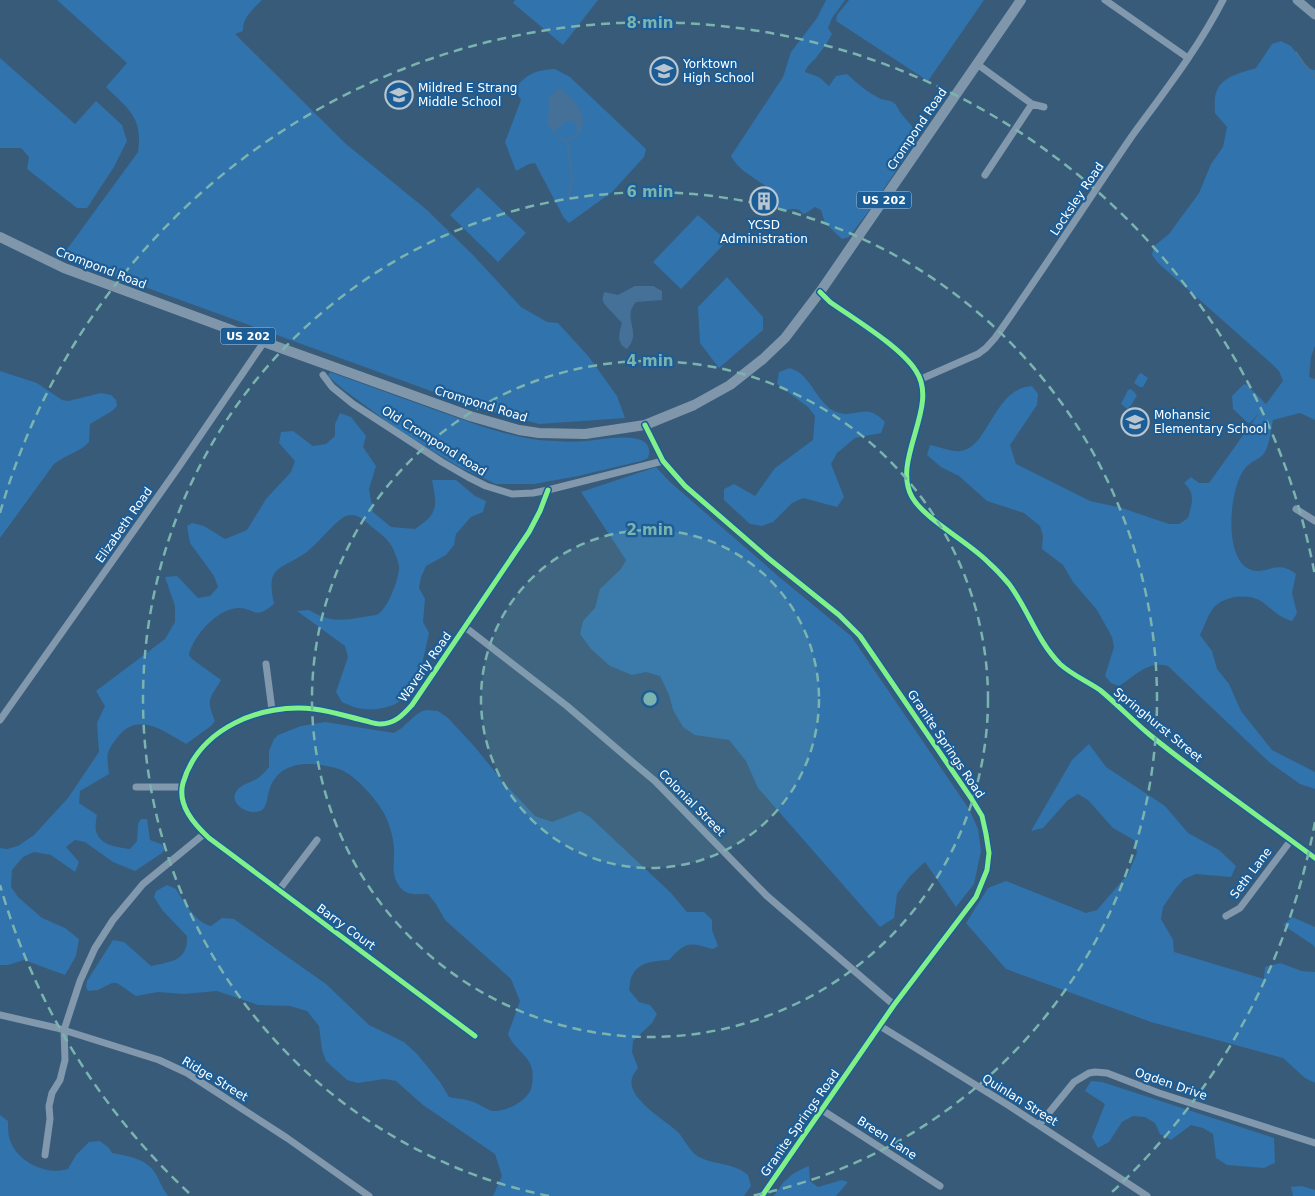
<svg xmlns="http://www.w3.org/2000/svg" width="1315" height="1196" viewBox="0 0 1315 1196" font-family="'DejaVu Sans',sans-serif">
  <rect width="100%" height="100%" fill="#385b7a"/>
  <!-- green -->
  <path fill="#3173ac" d="M57 0H262C253 9 242 18 243 31L235 34 346 144 427 210 473 255 521 307 547 322 558 323 589 357 617 396 625 418 539 424 475 407 65 258V252L138 152C143 117 129 110 106 87L127 63Z
    M515 0H598L563 45 513 3Z
    M826 0H845L832 18 828 28 832 34C828 42 823 49 818 55 814 62 807 64 805 72L819 77 829 86 836 76 847 74C857 83 867 92 879 98 884 101 889 99 894 103 897 105 898 109 900 112 912 128 920 128 910 150L871 208 849 237 842 239 825 223 821 210 815 207C796 221 807 209 794 209 790 209 785 210 781 211L774 203 776 197C772 192 767 186 761 183 750 175 738 169 731 156L783 77 791 52 817 18Z
    M849 0H984L928 81 836 21 837 15Z
    M1281 41 1291 46 1308 69 1315 70V346L1311 357 1309 377 1315 379V420L1300 413 1273 420C1271 429 1270 441 1266 450 1262 459 1253 460 1246 467 1229 486 1223 557 1249 569 1266 577 1275 558 1296 574L1292 593 1297 613 1292 621C1277 617 1271 607 1259 600 1245 593 1220 597 1212 610 1207 617 1204 627 1200 635L1212 651 1217 669 1229 684 1241 711 1272 750 1315 772V789L1300 784 1269 762 1168 666C1148 660 1135 676 1119 686L1111 683 1105 676 1114 647 1112 637 1097 610 1073 582 1063 565 1042 549 1043 536 1040 526 1024 513 987 501 959 476 941 467 927 455 930 445C940 447 952 452 961 451 989 447 994 388 1032 386L1038 394 1037 405 1010 445 1016 464 1090 501 1122 508 1169 524H1179L1188 518C1192 503 1196 494 1184 483L1191 477 1199 483H1209L1259 413 1251 422 1248 423 1233 409 1232 396 1244 384 1247 385 1266 404 1283 381 1279 371 1272 364 1158 263 1152 255 1154 246 1169 234 1199 193 1211 164 1223 147 1227 127 1215 113C1215 107 1214 99 1216 93 1221 76 1241 73 1256 68L1272 44Z
    M0 58 75 124 96 101 122 125 127 141 114 167 87 208H77L27 169 29 157 21 148H0Z
    M555 69 570 77 646 149 644 157 612 192 569 223 564 218 535 163 529 164 516 171 505 142 521 100 514 89C527 74 535 70 555 69Z
    M478 187 526 233 498 262 450 215Z
    M698 215 727 241 681 289 653 262Z
    M727 277 763 317V330L719 368 700 343 698 307Z
    M790 368C793 370 798 371 800 373 812 383 821 405 834 411 855 421 864 400 885 422L881 433 855 438 837 453 831 464 844 497 837 507 803 498 792 503 773 522 762 526 750 524 724 500V489L734 484 755 496 775 468 813 440 815 416 808 407 777 384 779 372Z
    M0 371 37 383 62 400 68 401 101 393 111 395 116 400 117 406 112 411 90 424 89 442C80 452 65 455 54 464L0 538Z
    M330 372C366 385 402 398 438 411 475 424 515 440 556 441 566 442 576 442 586 441 601 440 658 427 648 458L641 461 578 476 534 484H496L459 467 400 431 344 390 328 376Z
    M1141 373 1148 378 1143 387H1140L1134 383 1139 374Z
    M1131 389 1137 395 1132 404 1127 409 1121 404 1128 390Z
    M340 413 351 417 366 436 363 447 376 466 369 489 373 512 391 527 415 529C439 513 437 506 432 480H456L475 496 486 501 483 512 471 517 456 534 454 545 446 555 426 566 421 577 419 588 425 599 423 622 429 633C420 673 415 713 364 709 357 709 349 705 342 702L336 692 348 657 345 646 297 611 309 610C328 622 342 621 363 617 367 616 374 616 378 614 388 608 400 577 399 566 398 560 394 550 391 545 387 538 378 532 372 527 364 520 356 512 346 516 338 518 315 547 304 554 278 571 266 566 274 604 253 621 256 608 238 608 217 609 193 636 189 655L192 659 221 680C209 700 206 699 215 721L211 726 186 744C164 731 137 710 117 738 105 753 107 755 109 774L80 791 79 803 97 815C96 820 95 827 96 831 100 846 118 847 130 849L137 841 138 824 141 819H147L150 840 161 844 165 849 162 853 135 871 113 862 85 842 75 840 66 847 79 862 75 872 51 855 34 852 23 857 12 870 11 887 18 897 42 918 65 928 79 939 76 956 65 975 24 960 8 965H0V848L7 849 18 846 34 835 68 798 99 752 97 723 105 706 96 691 165 639 175 622V606L165 577 177 576 198 598 210 596 218 587 214 576 190 543 187 526 192 523 204 526 225 539 247 530 266 499 291 472 295 461 279 443 281 432 293 431 313 446 326 444 335 436V424Z
    M656 467 670 482 778 576 851 636 969 809 978 829 981 851 974 884 956 907 925 862 910 876 897 894 894 918 880 927 758 788 746 761 729 740 695 735 683 727 673 710 669 695 660 676 646 672 632 675 610 666 591 649 580 634 583 621 595 608 600 589 621 569 626 560 581 492Z
    M426 710 438 711 448 718 474 746 505 784 535 816 552 822 580 811 590 817 671 893 687 912H704L712 920V930L718 946 713 949C689 942 686 941 669 960 657 961 640 961 633 974 630 978 630 985 629 990L639 1002 650 1005 657 1014 652 1023 633 1041 632 1052 638 1068C636 1071 633 1074 632 1078 626 1098 665 1120 678 1132 685 1140 691 1154 701 1158 717 1165 734 1163 748 1175L751 1186 744 1196H493L502 1176 495 1154 423 1105 396 1081 384 1079 358 1083 347 1080 326 1061 322 1050 319 1026 307 1011 290 1006 258 1005 217 991 184 994 158 992 136 996 117 983H112L98 990 88 991 86 987 87 981 113 940 124 942 151 966C172 961 188 961 187 936L163 911 154 897 156 891 167 885 176 889C183 901 196 923 211 926L222 918 234 919 326 984 369 1025 404 1042 417 1054 440 1082 449 1097C458 1099 468 1099 476 1103 481 1105 487 1110 493 1111 506 1112 527 1101 531 1089 533 1084 533 1074 532 1069 529 1055 513 1048 508 1034L520 1001 511 979 445 920 436 904 428 894C418 894 406 896 400 887 390 875 395 861 394 847 393 837 390 826 386 817 379 802 356 775 339 769 312 761 278 759 269 791 267 797 267 809 260 811 248 816 226 802 238 789 243 784 252 782 258 778 262 775 266 771 269 767V751L274 739 278 735 301 726 325 722 394 733C406 727 415 712 426 710Z
    M1089 744 1106 767 1165 806 1188 833 1219 850 1236 866 1231 877 1196 874 1184 879 1176 888 1163 907 1161 919 1173 940 1174 952 1264 979 1265 967 1280 963 1302 971 1315 972V1083L1305 1078 1283 1058 1151 1022 1006 969 966 923 988 888 1006 881 1086 913 1097 910 1128 874 1137 853 1134 840 1113 828 1088 800 1078 794 1068 800 1043 828 1031 831 1072 760Z
    M1292 917 1315 927V948L1313 945 1283 925Z
    M1091 1081 1102 1082 1274 1138 1275 1163 1264 1168 1227 1165 1216 1158 1213 1134 1203 1128 1191 1125 1171 1140 1160 1134 1155 1123 1145 1117 1133 1116 1122 1122 1109 1142 1098 1148 1092 1137 1105 1104 1085 1091Z
    M0 1115 8 1121C8 1127 8 1135 10 1140 17 1162 47 1176 68 1169L76 1155 89 1142 100 1141 109 1148 112 1153C128 1156 149 1159 157 1176 160 1183 163 1189 168 1196H0Z
    M809 1166 810 1181 818 1187 842 1180 848 1182 836 1196H774C784 1180 791 1173 809 1166Z
    M1302 1186 1315 1190V1196H1293L1291 1187Z"/>
  <!-- water -->
  <path fill="#457198" d="M560 88C575 99 594 121 576 137L575 135 577 133V126L572 121H567L555 130 556 136 547 122 549 108 548 100 554 92Z
    M635 286H653L662 291V300L636 302C621 319 643 331 627 349 616 343 619 333 622 323 619 319 603 304 603 301 602 300 604 293 604 292L618 295Z"/>
  <g fill="none" stroke-linecap="round" stroke-linejoin="round">
    <!-- stream -->
    <path stroke="#457198" stroke-width="2" d="M1296 52 1304 64 1315 76
      M556 136C563 142 568 141 576 136
      M567 140 572 180 569 194 571 201"/>
    <!-- minor -->
    <path stroke="#8198ad" stroke-width="7" d="M1105 0 1188 58
      M977 64 1032 104 1044 107
      M985 175 1032 104
      M820 292 830 302C854 319 901 347 916 371 940 406 891 460 912 497 925 520 971 543 990 564 997 570 1003 577 1009 584 1028 609 1037 641 1060 664 1072 675 1087 681 1100 690 1117 704 1133 721 1150 735 1203 778 1260 817 1315 858
      M323 375 332 387 353 404 442 462 468 477 486 486 512 494 533 493 548 490 663 461
      M921 379 978 354 986 348 995 338C1042 272 1086 203 1132 136 1164 92 1198 49 1223 0
      M645 425 663 461 685 486 768 558 839 615 860 636 971 798 982 816 986 834 989 853 987 870 976 897 894 1005 762 1196
      M1296 509 1315 521
      M465 627 567 706 630 760 655 781 767 896 894 1005
      M266 664 272 710
      M0 720 178 468 264 342
      M136 787H182
      M279 890 317 840
      M1226 916 1240 908 1291 840
      M0 1015 57 1028 159 1060 187 1073 287 1138 369 1196
      M880 1026 1008 1105 1147 1196
      M475 1036 209 838C194 824 177 805 183 783 199 728 261 703 314 709 331 711 349 717 366 721 370 722 376 724 380 724 395 724 403 715 412 705L529 532 540 511 548 490
      M822 1110 940 1186
      M1039 1125 1074 1082 1089 1073 1095 1072 1107 1073 1159 1093 1315 1143
      M45 1155 50 1119 49 1106 52 1093 60 1080 65 1060 64 1030 80 981 95 948 113 920 143 884 204 834"/>
    <!-- major -->
    <path stroke="#7f97ab" stroke-width="9" d="M1297 0 1315 15"/>
    <!-- highway -->
    <path stroke="#8097ab" stroke-width="10" d="M0 237 64 268 264 342 470 416 519 430 539 433 585 434 645 425 694 405 730 385 763 359 785 338 820 292 1021 0"/>
    <!-- cycleway casing -->
    <g stroke="#1c5d96" stroke-width="8">
      <path id="cycleway" d="M820 292 830 302C854 319 901 347 916 371 940 406 891 460 912 497 925 520 971 543 990 564 997 570 1003 577 1009 584 1028 609 1037 641 1060 664 1072 675 1087 681 1100 690 1117 704 1133 721 1150 735 1203 778 1260 817 1315 858
        M645 425 663 461 685 486 768 558 839 615 860 636 971 798 982 816 986 834 989 853 987 870 976 897 894 1005 762 1196
        M475 1036 209 838C194 824 177 805 183 783 199 728 261 703 314 709 331 711 349 717 366 721 370 722 376 724 380 724 395 724 403 715 412 705L529 532 540 511 548 490"/>
    </g>
    <!-- cycleway -->
    <use href="#cycleway" stroke="#82f089" stroke-width="5"/>
  </g>
  <!-- distance rings -->
  <circle cx="650" cy="699" r="169" fill="#7bb4af" fill-opacity=".12"/>
  <g fill="none" stroke="#7bb4af" stroke-width="2.5" stroke-dasharray="9 6">
    <circle cx="650" cy="699" r="169"/>
    <circle cx="650" cy="699" r="338"/>
    <path d="M549 1196A507 507 0 1 1 751 1196"/>
    <path d="M1315 822A676 676 0 0 1 1111 1193M189 1193A676 676 0 0 1 0 885M0 513A676 676 0 0 1 1315 576"/>
  </g>
  <!-- icons -->
  <defs>
    <g id="school-ring" transform="scale(1.4375)"><circle r="9.5" fill="#1c5d96" stroke="#b9c6d0" stroke-width="1.5"/><path d="M0-5L7-2L0 1L-7-2ZM-4 1L0 2.5L4 1V4Q0 6-4 4Z" fill="#b9c6d0"/></g>
    <g id="building-ring" transform="scale(1.4375)"><circle r="9.5" fill="#1c5d96" stroke="#b9c6d0" stroke-width="1.5"/><path d="M-4-6H4V6H1V3H-1V6H-4ZM-2.5-4.3h1.7v1.8h-1.7ZM.8-4.3h1.7v1.8H.8ZM-2.5-1h1.7V.8h-1.7ZM.8-1h1.7V.8H.8Z" fill="#b9c6d0"/></g>
  </defs>
  <g fill-rule="evenodd">
    <use href="#school-ring" x="664" y="71"/>
    <use href="#school-ring" x="399" y="95"/>
    <use href="#building-ring" x="764" y="201"/>
    <use href="#school-ring" x="1135" y="422"/>
  </g>
  <g text-anchor="middle" dominant-baseline="central" stroke-width="4.5" stroke-linejoin="round" paint-order="stroke">
    <!-- shield labels -->
    <g fill="#1c5d96" stroke="#bbcee0" stroke-width="1">
      <rect x="856.5" y="191.5" width="55" height="17" rx="4"/>
      <rect x="220.5" y="327.5" width="55" height="17" rx="4"/>
    </g>
    <g font-size="11" font-weight="bold" fill="#fff">
      <text x="884" y="200">US 202</text>
      <text x="248" y="336">US 202</text>
    </g>
    <!-- poi labels -->
    <g font-size="12" fill="#fff" stroke="#1c5d96" text-anchor="start">
      <text x="683" y="64">Yorktown<tspan x="683" dy="14">High School</tspan></text>
      <text x="418" y="88">Mildred E Strang<tspan x="418" dy="14">Middle School</tspan></text>
      <text x="764" y="225" text-anchor="middle">YCSD<tspan x="764" dy="14">Administration</tspan></text>
      <text x="1154" y="415">Mohansic<tspan x="1154" dy="14">Elementary School</tspan></text>
    </g>
    <!-- street labels -->
    <g font-size="12" fill="#fff" stroke="#1c5d96">
      <text transform="translate(917 129) rotate(-56)">Crompond Road</text>
      <text transform="translate(1077 199) rotate(-56)">Locksley Road</text>
      <text transform="translate(101 268) rotate(21)">Crompond Road</text>
      <text transform="translate(481 404) rotate(17)">Crompond Road</text>
      <text transform="translate(434 441) rotate(32)">Old Crompond Road</text>
      <text transform="translate(124 525) rotate(-55)">Elizabeth Road</text>
      <text transform="translate(425 667) rotate(-55)">Waverly Road</text>
      <text transform="translate(1158 725) rotate(39)">Springhurst Street</text>
      <text transform="translate(946 744) rotate(56)">Granite Springs Road</text>
      <text transform="translate(692 803) rotate(45)">Colonial Street</text>
      <text transform="translate(1251 873) rotate(-53)">Seth Lane</text>
      <text transform="translate(346 927) rotate(36)">Barry Court</text>
      <text transform="translate(215 1079) rotate(31)">Ridge Street</text>
      <text transform="translate(1171 1084) rotate(19)">Ogden Drive</text>
      <text transform="translate(1020 1100) rotate(32)">Quinlan Street</text>
      <text transform="translate(800 1123) rotate(-55)">Granite Springs Road</text>
      <text transform="translate(887 1138) rotate(33)">Breen Lane</text>
    </g>
  </g>
  <circle cx="650" cy="699" r="8" fill="#7bb4af" stroke="#1c5d96" stroke-width="2.5"/>
  <g font-size="15" text-anchor="middle" font-weight="bold" fill="#7bb4af" stroke="#1c5d96" stroke-width="4.5" stroke-linejoin="round" paint-order="stroke">
    <text x="650" y="28">8 min</text>
    <text x="650" y="197">6 min</text>
    <text x="650" y="366">4 min</text>
    <text x="650" y="535">2 min</text>
  </g>
</svg>
